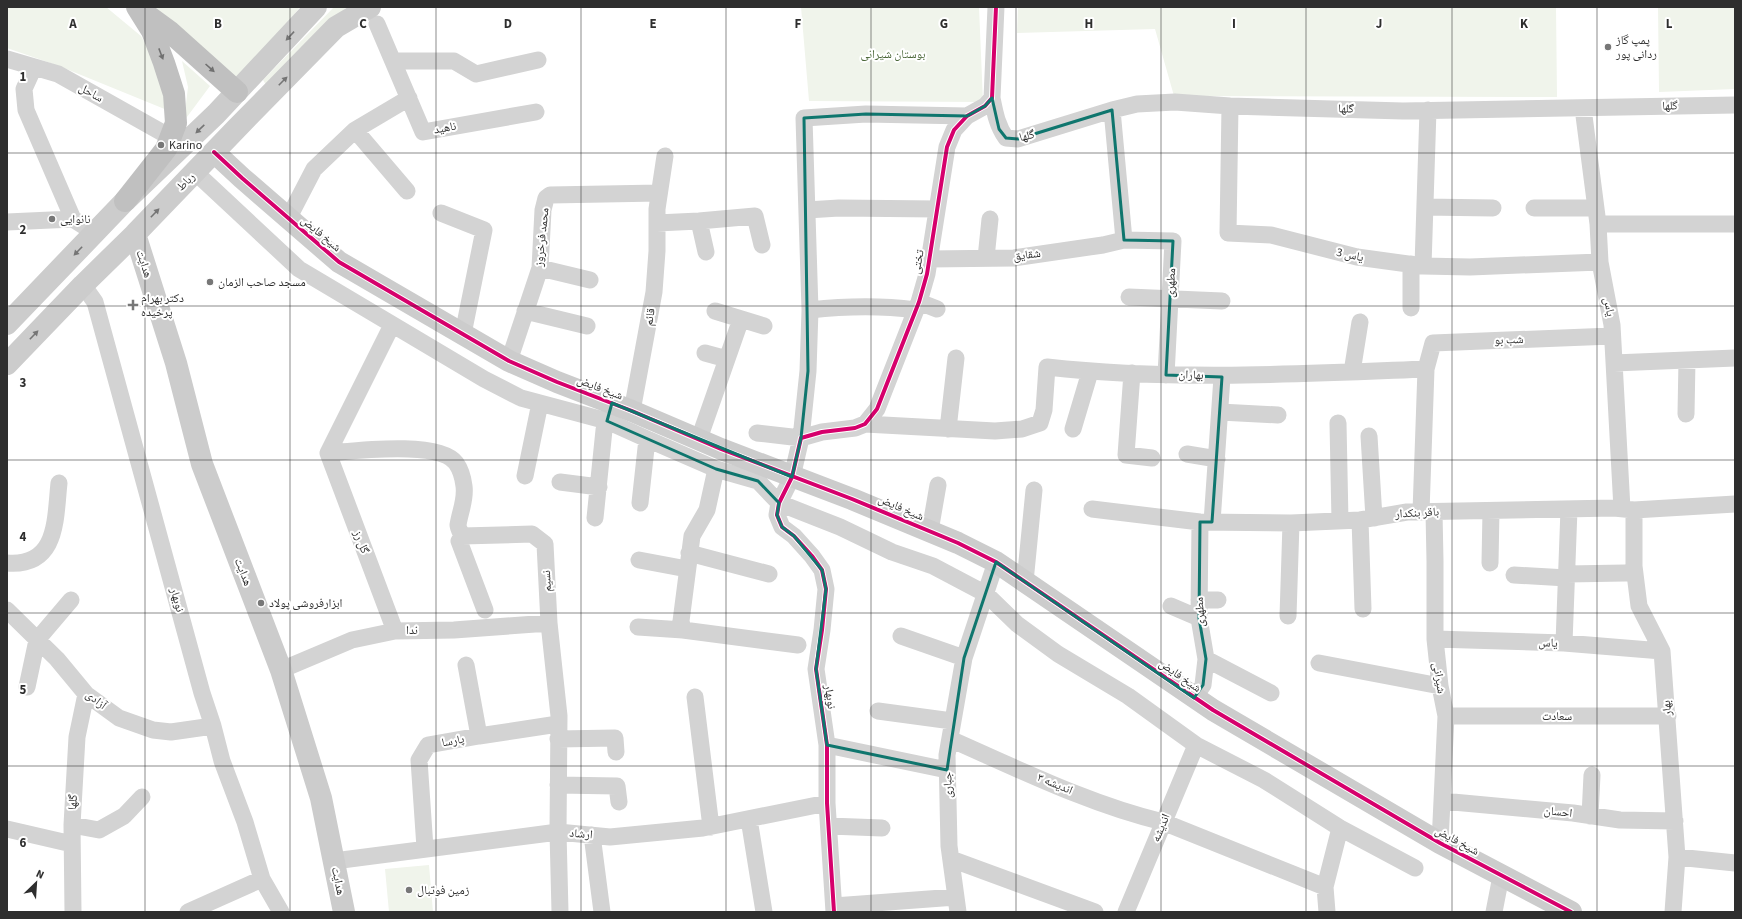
<svg xmlns="http://www.w3.org/2000/svg" width="1742" height="919" viewBox="0 0 1742 919" font-family="'Source Sans 3','Noto Naskh Arabic',sans-serif">
  <rect width="100%" height="100%" fill="#fff"/>
  <!-- green -->
  <path fill="#f0f4eb" d="M7 7H106L141 36 161 71 167 110 59 66 7 48Z
    M152 7H300L285 26 235 78Z
    M334 7H347L268 88 263 80Z
    M801 7H979L983 102 809 101Z
    M1018 7H1556L1557 97 1174 96 1155 29 1017 33Z
    M1658 7H1735V89L1659 92Z
    M182 61 210 86 184 121 188 87Z
    M429 865 433 912H389L385 869Z"/>
  <g fill="none" stroke-linecap="round" stroke-linejoin="round">
    <!-- street -->
    <path stroke="#d3d3d3" stroke-width="17" d="M377 24 423 132 536 112
      M7 59 58 74 170 137
      M394 61H454L476 74 538 60
      M34 67 24 89 26 110 73 219
      M992 98C995 113 997 125 1006 138L1018 139 1112 110 1137 104 1175 102 1230 106 1403 111 1735 105
      M1230 106 1228 233 1271 235 1357 257 1423 266 1470 267 1600 262
      M1583 108 1598 224 1600 262 1612 325 1622 509
      M1112 110 1124 240
      M355 130 407 191
      M195 172 299 269 484 379 521 398 607 421 647 439 716 469 758 481 779 503 840 527 892 552 933 566 986 594 1017 624 1058 654 1128 696 1196 745 1264 780 1340 828 1415 868
      M1425 207 1493 208
      M1534 208H1596
      M807 210 839 208 937 209
      M441 213 484 230 463 334
      M288 219 314 169 355 130 409 98
      M699 221 706 252
      M7 222 73 219 95 233
      M657 223 699 221 755 216 762 245
      M1598 224H1735
      M986 258 990 219
      M929 259 1014 258 1103 245 1124 240 1173 241 1166 375
      M1411 264V308
      M1423 266 1428 110
      M540 268 590 280
      M83 285 95 302 202 693 213 726 222 761 245 822 262 879 281 912
      M1129 297 1222 301
      M919 302 937 309
      M810 310C847 306 878 305 915 310
      M525 311 587 326
      M715 311 764 326
      M705 353 727 359
      M509 361 540 268 543 210 546 198 550 195 659 193
      M1614 363 1735 358
      M1352 372 1360 322
      M1132 373 1126 455 1152 458
      M632 411 654 292 657 251V209L665 156
      M1220 412 1278 415
      M1686 414 1687 360
      M1338 423 1340 521
      M865 424 995 431 1022 429 1040 423 1044 410 1047 367C1173 381 1300 374 1426 369
      M948 429 956 358
      M1073 429 1090 372
      M757 433 801 438 808 371 810 310 804 118 866 114 967 116
      M1369 436 1374 518
      M699 439 741 319
      M328 453C354 451 439 440 456 463 461 470 463 478 464 486 466 500 460 511 458 525 458 528 461 533 462 536L532 534 545 544 549 623 559 716 558 832 560 912
      M328 453 395 631
      M328 453 392 325
      M1187 454 1217 459
      M525 476 540 403
      M560 482 599 487
      M640 503 647 439
      M1092 509 1200 522 1291 523 1360 520 1407 512 1614 508 1634 510 1735 504
      M1634 510V566L1639 606 1662 651 1677 857 1673 912
      M1421 512 1426 369 1433 343 1612 336
      M1434 512 1435 561V639L1440 686 1446 716 1440 843
      M595 518 604 430 610 410
      M1360 520 1363 609
      M1212 522 1222 377
      M930 531 938 485
      M462 536 459 541 485 610
      M689 553 769 574
      M639 560 687 569
      M7 563C58 567 55 520 59 483
      M1490 563 1491 511
      M1567 574 1625 573
      M1514 575 1567 578
      M1025 582 1034 490
      M1199 600H1218
      M1171 606 1199 618
      M7 610 57 659 86 694 119 718 153 730 171 732 213 726
      M1288 616 1291 523
      M638 627 683 630 798 645
      M683 630 681 621 692 536 707 510 716 469
      M901 636 964 658
      M1435 639 1564 643 1662 651
      M1564 643 1569 509
      M1206 659 1271 693
      M1319 663 1440 686
      M466 665 479 736
      M281 670 352 640 395 631 454 630 549 623
      M27 687 37 640 71 600
      M695 697 711 827
      M1194 698 1203 685 1206 659 1199 618 1200 522
      M878 711 952 721
      M1446 716H1668
      M558 739 615 738 616 752
      M950 739C1018 769 1091 805 1163 822L1325 887
      M827 745 947 770
      M558 785 617 786 619 802
      M1442 801 1573 813 1620 820 1675 821
      M1590 816 1592 775
      M749 819 764 912
      M72 825 99 830 124 816 142 797
      M829 826 882 828
      M7 829 72 844
      M592 835 602 912
      M425 848 419 760 428 745 479 736 558 724
      M1677 857 1735 863
      M951 859 1095 912
      M334 861 558 832 610 837 703 828 827 803
      M834 906 956 897
      M73 912 72 825 77 737 86 694
      M188 912 262 879
      M834 912 827 803V745L816 669 822 630 826 589 822 570 812 556 794 536 782 527 777 515 779 503 792 477 801 438 822 432 855 428 865 424 877 409 919 302 927 274 947 147 954 130 967 116 985 106 992 98 996 7
      M958 912 949 846 947 755 964 658 996 562
      M1126 912 1196 745
      M1327 912 1325 887 1340 828
      M1494 912 1501 876"/>
    <!-- secondary -->
    <path stroke="#ccc" stroke-width="22" d="M214 152 242 178 339 262 509 361 557 382 632 411 721 449 852 499 958 543 996 562 1213 710 1440 843 1571 912
      M135 234 176 363 202 464 281 670 321 798 344 912
      M7 324 125 201 216 114 316 7
      M7 364 83 285 135 234 237 128 336 27 370 7"/>
    <!-- highway -->
    <path stroke="#c0c0c0" stroke-width="22" d="M144 13 170 32 237 92
      M125 201 166 149 176 123 174 94 164 63 152 31 137 7"/>
    <!-- cycleway casing -->
    <g stroke="#fff" stroke-width="6">
      <path id="cycleway" d="M214 152 242 178 339 262 509 361 557 382 632 411 721 449 852 499 958 543 996 562 1213 710 1440 843 1571 912
        M834 912 827 803V745L816 669 822 630 826 589 822 570 812 556 794 536 782 527 777 515 779 503 792 477 801 438 822 432 855 428 865 424 877 409 919 302 927 274 947 147 954 130 967 116 985 106 992 98 996 7"/>
    </g>
    <!-- cycleway -->
    <use href="#cycleway" stroke="#d6006c" stroke-width="4"/>
  </g>
  <!-- one-way arrows -->
  <defs><path id="oneway-solid" d="M-6-.8H1V-3.2L6.5 0L1 3.2V.8H-6Z"/></defs>
  <g fill="#757575">
    <use href="#oneway-solid" transform="translate(290 36) rotate(133)"/>
    <use href="#oneway-solid" transform="translate(283 81) rotate(-45)"/>
    <use href="#oneway-solid" transform="translate(200 129) rotate(136)"/>
    <use href="#oneway-solid" transform="translate(155 213) rotate(-46)"/>
    <use href="#oneway-solid" transform="translate(78 251) rotate(134)"/>
    <use href="#oneway-solid" transform="translate(34 335) rotate(-46)"/>
  </g>
  <g fill="#707070">
    <use href="#oneway-solid" transform="translate(161 54) rotate(69)"/>
    <use href="#oneway-solid" transform="translate(210 68) rotate(42)"/>
  </g>
  <!-- marked area -->
  <path fill="none" stroke="#0f766e" stroke-width="3" stroke-linejoin="round" d="M992 98 999 129 1006 138 1018 139 1112 110 1124 240 1173 241 1166 375 1222 377 1212 522H1200L1199 618 1206 659 1203 685 1194 698 996 562 964 658 947 770 827 745 816 669 826 589 822 570 794 536 782 527 777 515 779 503 758 481 716 469 607 421 612 403 792 477 801 438 808 371 804 118 866 114 967 116 985 106Z"/>
  <!-- grid -->
  <path fill="none" stroke="#2e2e2e" stroke-width="1" stroke-opacity="0.55" d="M145 7V912M290 7V912M436 7V912M581 7V912M726 7V912M871 7V912M1016 7V912M1161 7V912M1306 7V912M1452 7V912M1597 7V912M7 153H1735M7 306H1735M7 460H1735M7 613H1735M7 766H1735"/>
  <!-- markers -->
  <g fill="#777" stroke="#fff" stroke-width="1.5">
    <circle cx="1608" cy="47" r="4"/>
    <circle cx="161" cy="145" r="4"/>
    <circle cx="52" cy="219" r="4"/>
    <circle cx="210" cy="282" r="4"/>
    <path d="M131 299h4v4h4v4h-4v4h-4v-4h-4v-4h4z"/>
    <circle cx="261" cy="603" r="4"/>
    <circle cx="409" cy="890" r="4"/>
  </g>
  <g text-anchor="middle" dominant-baseline="central" stroke-width="4" stroke-linejoin="round" paint-order="stroke">
    <!-- poi labels -->
    <g font-size="12" fill="#2e2e2e" stroke="#fff" text-anchor="start">
      <text x="1616" y="40">پمپ گاز<tspan x="1616" dy="14">ردانی پور</tspan></text>
      <text x="169" y="145">Karino</text>
      <text x="60" y="219">نانوایی</text>
      <text x="218" y="282">مسجد صاحب الزمان</text>
      <text x="141" y="298">دکتر بهرام<tspan x="141" dy="14">پرخیده</tspan></text>
      <text x="269" y="603">ابزارفروشی پولاد</text>
      <text x="417" y="890">زمین فوتبال</text>
    </g>
    <!-- park labels -->
    <g font-size="12" fill="#4d693b" stroke="#fff">
      <text x="893" y="54">بوستان شیرانی</text>
    </g>
    <!-- street labels -->
    <g font-size="12" fill="#2e2e2e" stroke="#fff">
      <text transform="translate(91 93) rotate(29)">ساحل</text>
      <text transform="translate(1670 106) rotate(-1)">گلها</text>
      <text transform="translate(1346 109) rotate(2)">گلها</text>
      <text transform="translate(445 128) rotate(-10)">ناهید</text>
      <text transform="translate(1027 136) rotate(-14)">گلها</text>
      <text transform="translate(186 182) rotate(-45)">رباط</text>
      <text transform="translate(321 234) rotate(40)">شیخ فایض</text>
      <text transform="translate(542 237) rotate(-84)">محمد فرخروز</text>
      <text transform="translate(1027 255) rotate(-7)">شقایق</text>
      <text transform="translate(1350 255) rotate(12)">یاس 3</text>
      <text transform="translate(918 262) rotate(-79)">تختی</text>
      <text transform="translate(144 264) rotate(72)">هدایت</text>
      <text transform="translate(1171 283) rotate(-87)">مطهری</text>
      <text transform="translate(1609 307) rotate(79)">یاس</text>
      <text transform="translate(650 317) rotate(-80)">قائم</text>
      <text transform="translate(1509 340) rotate(-2)">شب بو</text>
      <text transform="translate(1191 375) rotate(2)">بهاران</text>
      <text transform="translate(600 388) rotate(21)">شیخ فایض</text>
      <text transform="translate(901 508) rotate(23)">شیخ فایض</text>
      <text transform="translate(1417 513) rotate(-3)">باقر بنکدار</text>
      <text transform="translate(361 542) rotate(69)">گل رز</text>
      <text transform="translate(243 572) rotate(69)">هدایت</text>
      <text transform="translate(547 581) rotate(-93)">نسیم</text>
      <text transform="translate(177 600) rotate(75)">نوبهار</text>
      <text transform="translate(1200 612) rotate(-93)">مطهری</text>
      <text x="412" y="630">ندا</text>
      <text transform="translate(1548 643) rotate(2)">یاس</text>
      <text transform="translate(1180 676) rotate(35)">شیخ فایض</text>
      <text transform="translate(1439 678) rotate(81)">شیرانی</text>
      <text transform="translate(830 697) rotate(82)">نوبهار</text>
      <text transform="translate(96 700) rotate(38)">آزادی</text>
      <text transform="translate(1667 708) rotate(-95)">بهار</text>
      <text x="1557" y="716">سعادت</text>
      <text transform="translate(453 741) rotate(-11)">پارسا</text>
      <text transform="translate(1055 784) rotate(23)">اندیشه ۳</text>
      <text transform="translate(948 785) rotate(-91)">جباری</text>
      <text transform="translate(73 802) rotate(-87)">گلها</text>
      <text transform="translate(1558 812) rotate(6)">احسان</text>
      <text transform="translate(1161 828) rotate(-67)">اندیشه</text>
      <text transform="translate(581 834) rotate(5)">ارشاد</text>
      <text transform="translate(1457 841) rotate(28)">شیخ فایض</text>
      <text transform="translate(338 881) rotate(79)">هدایت</text>
    </g>
  </g>
  <g font-size="13" text-anchor="middle" font-weight="bold" fill="#2e2e2e" stroke="#fff" stroke-width="4" stroke-linejoin="round" paint-order="stroke">
    <text x="73" y="28">A</text>
    <text x="218" y="28">B</text>
    <text x="363" y="28">C</text>
    <text x="508" y="28">D</text>
    <text x="653" y="28">E</text>
    <text x="798" y="28">F</text>
    <text x="944" y="28">G</text>
    <text x="1089" y="28">H</text>
    <text x="1234" y="28">I</text>
    <text x="1379" y="28">J</text>
    <text x="1524" y="28">K</text>
    <text x="1669" y="28">L</text>
    <text x="23" y="81">1</text>
    <text x="23" y="234">2</text>
    <text x="23" y="387">3</text>
    <text x="23" y="541">4</text>
    <text x="23" y="694">5</text>
    <text x="23" y="847">6</text>
  </g>
  <!-- border -->
  <rect width="1742" height="919" fill="none" stroke="#2e2e2e" stroke-width="16"/>
  <!-- north arrow -->
  <g transform="translate(36 883) rotate(25)" stroke="#ffffff" stroke-width="3" paint-order="stroke">
  <path d="M0-3L7 15L0 10L-7 15Z" fill="#2e2e2e"/>
  <text y="-6" font-size="11" font-weight="bold" text-anchor="middle" fill="#2e2e2e">N</text>
  </g>
</svg>
